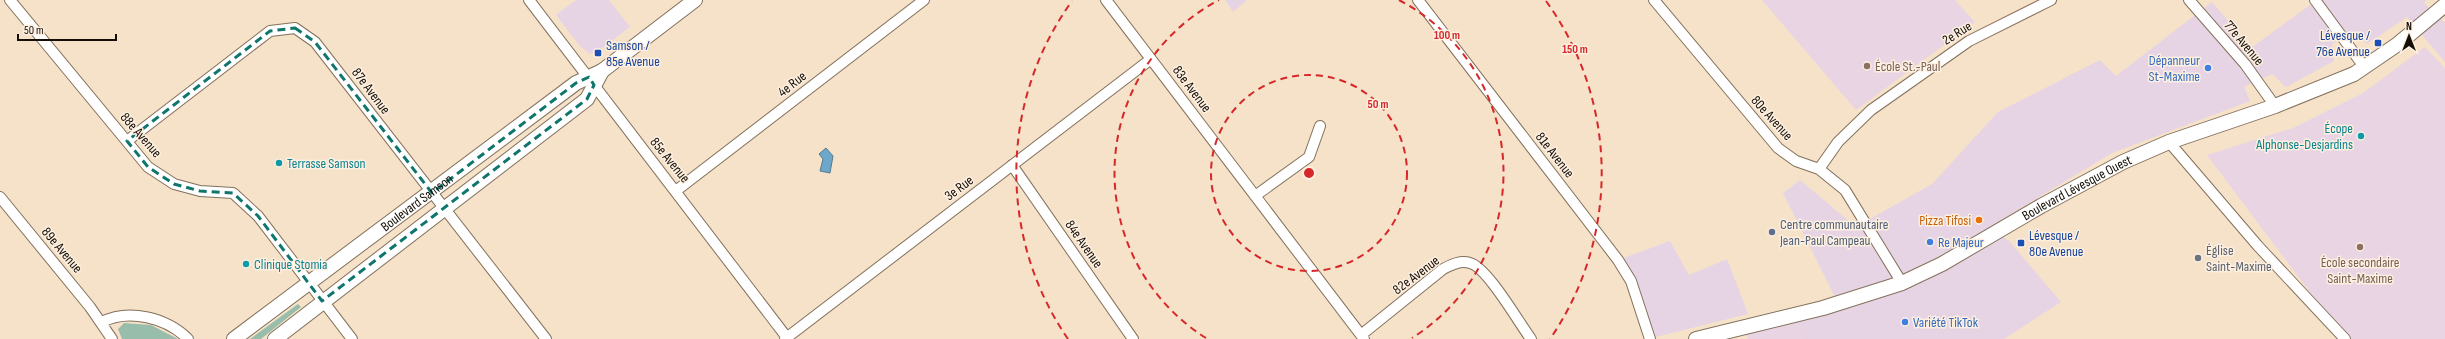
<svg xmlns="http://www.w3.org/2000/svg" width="2445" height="339" viewBox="0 0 2445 339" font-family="'Sofia Sans Condensed',sans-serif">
  <rect width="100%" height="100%" fill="#f6e1c9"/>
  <!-- commercial -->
  <path fill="#e6d4e5" d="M576 0H609L630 27 600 50 590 54 580 46 556 15Z
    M1225 0H1247L1233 12Z
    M2317 0H2426L2424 3 2445 23V62L2407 17 2367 44 2354 31 2332 44 2334 61 2286 87 2272 74 2244 87 2250 101 2112 153 1991 226 2010 242 2061 302 2004 339H1803L1795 322 1838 310 1835 297 1783 193 1800 180 1856 227 1932 184 1998 112 2100 60 2116 76 2212 2 2251 48Z
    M1670 241 1689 275 1727 259 1748 314 1648 339 1618 260Z"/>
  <!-- education -->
  <path fill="#e9d4e3" d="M1762 0H1955L1975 22 1856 110Z
    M2425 47 2445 68V339H2345L2207 155 2293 128 2363 93Z
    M1795 322 1803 339H1748L1745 333Z"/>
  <!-- green -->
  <path fill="#98beab" d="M298 304 301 307 261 339H250Z
    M124 323 151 325 178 339H122L118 329Z"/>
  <!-- water -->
  <path fill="#6da8cb" stroke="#537a90" d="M826 148 833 156 830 173 820 171 823 159 819 154Z"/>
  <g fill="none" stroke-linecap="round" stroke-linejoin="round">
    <!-- street casing -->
    <g stroke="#83715b" stroke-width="12">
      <path id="street" d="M10 0 148 167 174 184 200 191 233 193 258 216 352 339
        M529 0 788 339
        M1106 0 1364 339
        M1418 0 1618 260 1631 281 1650 339
        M1654 0 1778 148 1796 161 1819 169 1845 190 1902 283
        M2189 0 2245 64 2275 106
        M2315 0 2365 68
        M127 141 270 31 295 28 315 42 546 339
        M2169 142 2258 246 2345 339
        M1012 165 1133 339
        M1819 169 1838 142 1871 110 1969 41 2051 0
        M677 190 924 0
        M1255 196 1309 157 1320 126
        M0 197 90 307 112 339
        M102 322C129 308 167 318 188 339
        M1361 335 1443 269C1451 265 1460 260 1470 263 1487 267 1519 323 1531 339
        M785 339 1151 59"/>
    </g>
    <!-- secondary casing -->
    <g stroke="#83715b" stroke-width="16">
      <g id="secondary">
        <path id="s1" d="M234 339 576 83 602 71 695 0"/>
        <path d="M275 339 587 99 602 71"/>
        <path id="s2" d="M1696 339 1823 308 1902 283 1942 264 2041 206 2123 162 2169 142 2275 106 2354 74 2398 44 2445 5"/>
      </g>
    </g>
    <!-- street -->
    <use href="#street" stroke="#fff" stroke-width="10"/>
    <!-- secondary -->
    <use href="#secondary" stroke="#fff" stroke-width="14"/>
  </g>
  <!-- marked area -->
  <path fill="none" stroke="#0f766e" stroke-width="3" stroke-dasharray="8 5" stroke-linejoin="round" d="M295 28 315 42 432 193 576 83 589 77 594 85 587 99 322 301 258 216 233 193 200 191 174 184 148 167 127 141 270 31Z"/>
  <!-- distance rings -->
  <g fill="none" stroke="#d62828" stroke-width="2" stroke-dasharray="7 5">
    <circle cx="1309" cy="173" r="98"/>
    <path d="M1206 338A195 195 0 0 1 1219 0M1399 0A195 195 0 0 1 1412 338"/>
    <path d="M1068 339A293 293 0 0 1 1072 1M1546 1A293 293 0 0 1 1550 339"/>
  </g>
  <!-- markers -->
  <g fill="#1a4fb4" stroke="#fdf0e1" stroke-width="1.5">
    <rect x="2374" y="39" width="8" height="8" rx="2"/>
    <rect x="594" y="49" width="8" height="8" rx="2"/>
    <rect x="2017" y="239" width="8" height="8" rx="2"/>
  </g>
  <g fill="#8d6e63" stroke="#fdf0e1" stroke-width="1.5">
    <circle cx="1867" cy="66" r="4"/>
    <circle cx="2360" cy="247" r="4"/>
  </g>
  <g fill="#3f7fe0" stroke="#fdf0e1" stroke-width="1.5">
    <circle cx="2208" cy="68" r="4"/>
    <circle cx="1930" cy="242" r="4"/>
    <circle cx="1905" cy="322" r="4"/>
  </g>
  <g fill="#0f9aa8" stroke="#fdf0e1" stroke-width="1.5">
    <circle cx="2361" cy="136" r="4"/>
    <circle cx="279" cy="163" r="4"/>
    <circle cx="246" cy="264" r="4"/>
  </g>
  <circle fill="#e8710a" stroke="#fdf0e1" stroke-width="1.5" cx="1979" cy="220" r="4"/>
  <circle fill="#5c6f8a" stroke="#fdf0e1" stroke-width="1.5" cx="1772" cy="232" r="4"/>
  <circle fill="#6b7280" stroke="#fdf0e1" stroke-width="1.5" cx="2198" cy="258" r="4"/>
  <g text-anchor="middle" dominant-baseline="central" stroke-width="3" stroke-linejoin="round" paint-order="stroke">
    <!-- street labels -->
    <g font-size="14" fill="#150e06" stroke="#fdf0e1">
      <text transform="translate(1957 33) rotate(-32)">2e Rue</text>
      <text transform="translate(2244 43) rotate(50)">77e Avenue</text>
      <text transform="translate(792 84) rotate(-38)">4e Rue</text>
      <text transform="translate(1192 89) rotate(53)">83e Avenue</text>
      <text transform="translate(371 91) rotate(53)">87e Avenue</text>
      <text transform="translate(1772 118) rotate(48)">80e Avenue</text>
      <text transform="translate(141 135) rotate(49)">88e Avenue</text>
      <text transform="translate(1555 155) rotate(52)">81e Avenue</text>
      <text transform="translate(670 160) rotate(51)">85e Avenue</text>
      <text transform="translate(959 188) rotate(-37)">3e Rue</text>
      <text stroke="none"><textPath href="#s2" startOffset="413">Boulevard Lévesque Ouest</textPath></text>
      <text stroke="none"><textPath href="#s1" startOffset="228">Boulevard Samson</textPath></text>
      <text transform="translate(1084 244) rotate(55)">84e Avenue</text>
      <text transform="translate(62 250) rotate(50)">89e Avenue</text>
      <text transform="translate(1416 275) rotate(-37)">82e Avenue</text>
    </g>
    <!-- transit labels -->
    <g font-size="14" fill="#164399" stroke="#fdf0e1" text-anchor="start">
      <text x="2370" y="35" text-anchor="end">Lévesque /<tspan x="2370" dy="16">76e Avenue</tspan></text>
      <text x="606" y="45">Samson /<tspan x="606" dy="16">85e Avenue</tspan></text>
      <text x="2029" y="235">Lévesque /<tspan x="2029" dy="16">80e Avenue</tspan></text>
    </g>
    <!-- shop labels -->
    <g font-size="14" fill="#366cbe" stroke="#fdf0e1" text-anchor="start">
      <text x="2200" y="60" text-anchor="end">Dépanneur<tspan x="2200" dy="16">St-Maxime</tspan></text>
      <text x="1938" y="242">Re Majeur</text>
      <text x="1913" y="322">Variété TikTok</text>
    </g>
    <!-- education labels -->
    <g font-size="14" fill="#785e54" stroke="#fdf0e1" text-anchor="start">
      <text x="1875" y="66">École St.-Paul</text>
      <text x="2360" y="262" text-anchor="middle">École secondaire<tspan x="2360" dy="16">Saint-Maxime</tspan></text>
    </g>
    <!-- culture labels -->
    <g font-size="14" fill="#0d838f" stroke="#fdf0e1" text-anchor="start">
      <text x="2353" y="128" text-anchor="end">Écope<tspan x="2353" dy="16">Alphonse-Desjardins</tspan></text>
      <text x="287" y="163">Terrasse Samson</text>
      <text x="254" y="264">Clinique Stomia</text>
    </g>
    <!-- food labels -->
    <g font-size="14" fill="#c56008" stroke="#fdf0e1" text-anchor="end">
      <text x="1971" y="220">Pizza Tifosi</text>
    </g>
    <!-- service labels -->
    <g font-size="14" fill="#4e5e75" stroke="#fdf0e1" text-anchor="start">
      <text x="1780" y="224">Centre communautaire<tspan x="1780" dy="16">Jean-Paul Campeau</tspan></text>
    </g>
    <!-- worship labels -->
    <g font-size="14" fill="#5b616d" stroke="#fdf0e1" text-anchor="start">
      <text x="2206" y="250">Église<tspan x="2206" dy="16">Saint-Maxime</tspan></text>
    </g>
  </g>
  <circle cx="1309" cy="173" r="6" fill="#d62828" stroke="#fdf0e1" stroke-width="2"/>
  <g font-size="12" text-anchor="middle" font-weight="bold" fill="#d62828" stroke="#fdf0e1" stroke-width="3" stroke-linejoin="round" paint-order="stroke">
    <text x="1447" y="39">100 m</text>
    <text x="1575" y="53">150 m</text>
    <text x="1378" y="108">50 m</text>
  </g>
  <!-- north arrow -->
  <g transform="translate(2409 36)" stroke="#fdf0e1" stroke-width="3" paint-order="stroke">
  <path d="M0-3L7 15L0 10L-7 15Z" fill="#150e06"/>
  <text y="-6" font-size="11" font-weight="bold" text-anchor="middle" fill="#150e06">N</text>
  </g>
  <!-- scale -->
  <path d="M18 34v6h98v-6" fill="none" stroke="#150e06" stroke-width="2"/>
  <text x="24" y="34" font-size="12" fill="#150e06" stroke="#fdf0e1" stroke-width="3" paint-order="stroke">50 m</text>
</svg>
